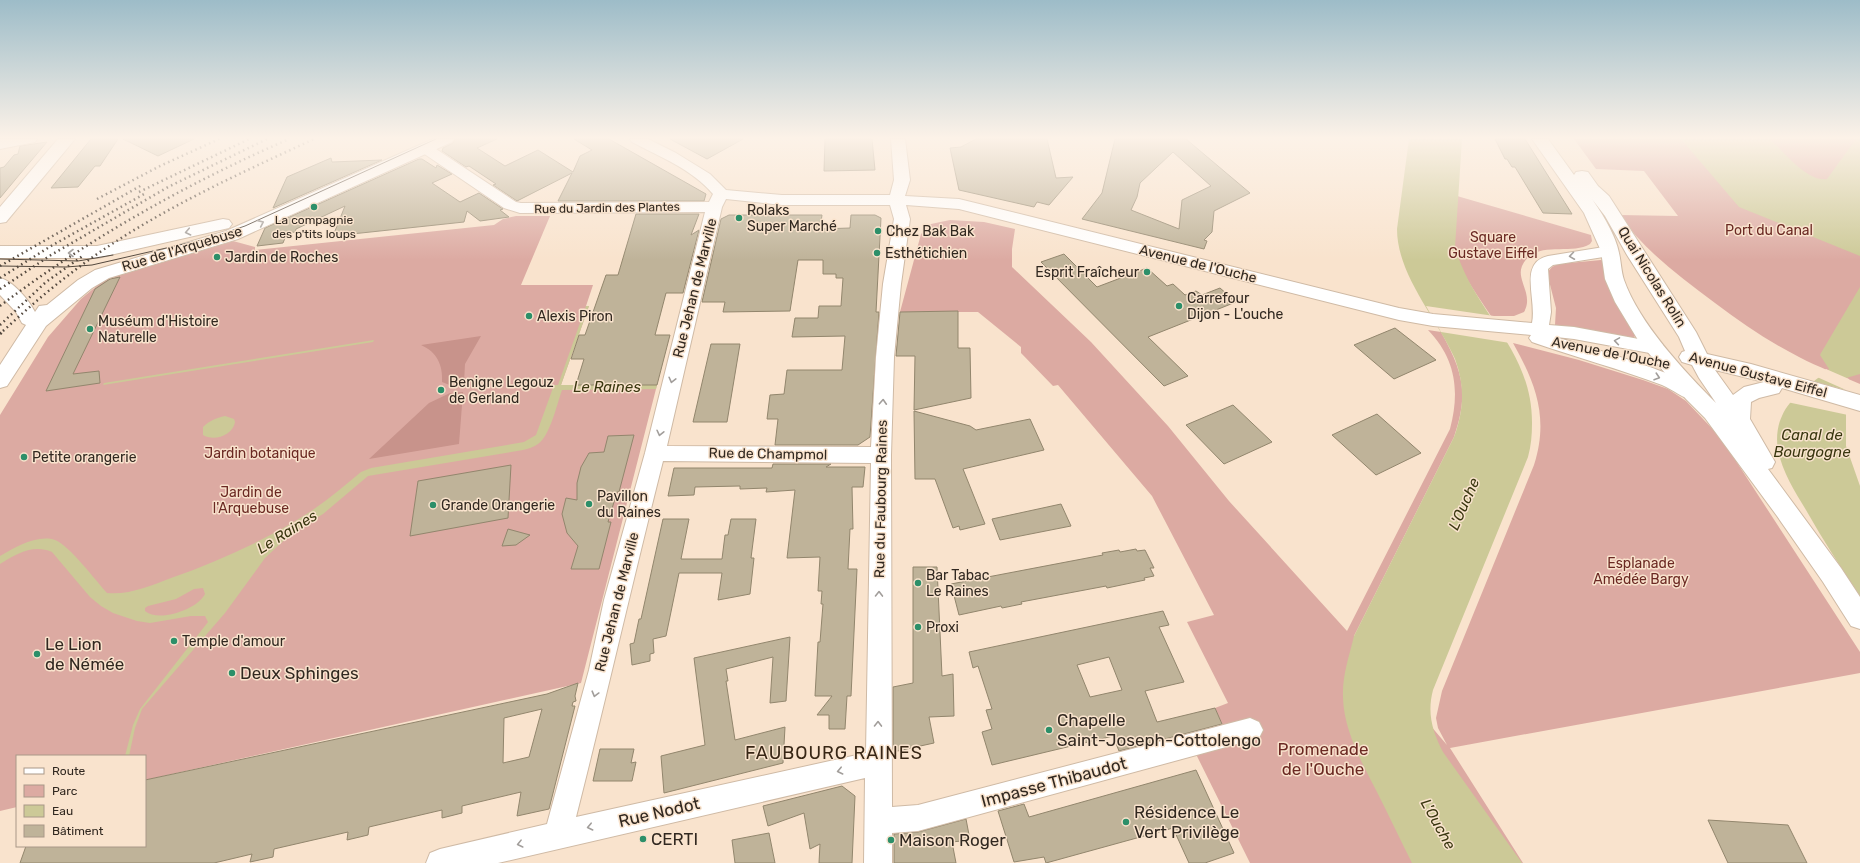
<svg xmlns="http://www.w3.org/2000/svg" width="1860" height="863" viewBox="0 0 1860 863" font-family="Rubik,sans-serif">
  <rect width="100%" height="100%" fill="#f9e3cd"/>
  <!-- green -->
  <path fill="#dcaaa2" d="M1574 139H1860V384C1840 375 1818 367 1799 357 1769 342 1742 323 1715 303 1679 276 1645 251 1619 215L1678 216 1644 171 1596 169Z
    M1457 196 1591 235 1592 241 1590 244C1570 256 1534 239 1522 266 1516 280 1534 295 1524 312L1514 316H1491C1479 297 1456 268 1455 245 1454 229 1456 212 1457 196Z
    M516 216H550L521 285H593L586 306H589L561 385H657L581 683 145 780V756H17V807L0 811V415L48 337 81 299 104 280 233 241 255 247V250L494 225 503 219Z
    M950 220 984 222 1015 229 1012 249V267L1091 342 1168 426 1229 501 1347 631 1450 429C1460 391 1456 359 1428 330L1441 332C1463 372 1469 393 1454 437L1354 636 1447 745 1438 728 1436 718 1442 691 1534 465C1549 418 1536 384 1513 343L1579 360 1643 380 1668 389 1686 401 1721 438 1860 652V673L1450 748 1523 863H1250L1188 738 1224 728 1215 708 1228 703 1187 622 1214 615 1152 496 1058 385 1053 386 1021 353V347L978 312H900L921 234 931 224Z
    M1601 260 1605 262 1638 335 1629 339 1560 327 1555 325 1556 308 1547 273 1552 267 1558 264Z"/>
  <!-- forest -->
  <path fill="#c8938b" d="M481 336 465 364 464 383 452 386 442 382C443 365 437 352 421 345Z
    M463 392 459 444 369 459 429 403 450 393Z"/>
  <!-- water -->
  <path fill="#ccc997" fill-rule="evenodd" d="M1409 139H1462L1455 247C1473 312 1533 349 1532 424 1532 435 1531 446 1528 457L1433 690C1427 713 1432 731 1443 752L1522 863H1412C1400 839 1389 816 1377 792 1362 763 1344 731 1343 698 1342 676 1349 657 1354 636L1454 437C1464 410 1465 386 1455 359 1437 318 1397 275 1397 229Z
    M1681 139H1770C1784 152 1807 182 1827 179L1856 139H1860V256L1739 207Z
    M1860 287V374L1846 378V446L1860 486V596C1841 568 1823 540 1806 510 1795 492 1782 471 1778 450 1776 440 1777 426 1782 416 1790 397 1813 383 1829 369L1820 355 1821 353Z
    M586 306H589L561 385H657L656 389 562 390C557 404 550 436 538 444 534 447 528 449 523 450L368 476 323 514 292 533 265 558 225 613 142 709 135 728 129 756H125L133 725 140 709 208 622 205 616H191L150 623 137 621 113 613 101 606 90 597 52 552C33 544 16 554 0 564V556C15 547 38 534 55 540 69 545 96 581 107 593 130 595 150 586 171 578 219 561 266 540 308 513 327 501 344 486 361 472L371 468 524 442 536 435 554 385H558ZM203 588 205 594C198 609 159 623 145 611V608L148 606 176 599 194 589Z
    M374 340 373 342 103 385 104 383Z
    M225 416 234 419 235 422C233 435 214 442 203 435V427C209 421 216 418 225 416Z"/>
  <!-- pier -->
  <path fill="#f9e3cd" d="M1426 306 1494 316 1510 343 1441 332Z
    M1826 369 1849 379 1848 415 1787 402 1812 381 1846 390 1817 377Z"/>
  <!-- building -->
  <path fill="#bfb399" stroke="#92866d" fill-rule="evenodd" d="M91 139H118L100 166H95L78 187 51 188Z
    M123 139H194L158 156Z
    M455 139H497L477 148 505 166 538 150 573 172 580 156 592 150 574 139H609L706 194 704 201H558L572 173 517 201 493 185 496 184 469 166 466 167 442 151 443 148 453 143Z
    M670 139H743L707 159Z
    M825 139H872L875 170 824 171Z
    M976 139H1047L1056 178 1073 177 1049 205 1037 202 1034 207 959 190 950 148 961 147Z
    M1115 139H1186L1250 193 1214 211 1212 232 1204 240 1207 241 1204 249 1082 219 1102 193ZM1173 152 1211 186 1182 200 1179 229 1131 210 1137 197 1140 183Z
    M1495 139H1525L1572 214 1543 213 1515 167H1512L1507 159H1505Z
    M47 142 20 174 0 198V168L4 167 14 155 18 154 20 146Z
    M331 158 332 162 382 160 273 208 287 177Z
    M419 159H422L436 168 437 165 452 174 432 183 460 202 479 193 503 209 500 210 509 217 480 221 467 211 464 222 333 236 345 206 296 229 295 232 287 233 283 243 257 246 265 228Z
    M636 214H699L691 235 699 230 683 293H666L655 335H670L657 385H576L584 359H571L579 335H585L606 275H618Z
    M729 215H822L820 229 850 228 851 215H875L881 218 876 312H879L870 437 858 445H775L778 419H767L770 395 784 394 787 370H842L845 336 792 337 795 318H818L819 306H841L843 278H836V274H823V260H798L790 311 723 312 725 302H702L721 219Z
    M1064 254 1097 287 1147 268 1167 286 1173 284 1185 295 1196 291 1202 295 1220 288 1236 302 1148 337 1188 376 1164 386 1041 262Z
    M120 277 73 374 99 371 100 383 46 391 95 289 110 279Z
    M958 311V348H970L971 398 914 410 915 356H896L900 312Z
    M1395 328 1436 360 1394 379 1354 345Z
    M711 344H740L727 422H693Z
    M1233 405 1272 442 1224 464 1186 425Z
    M914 411 970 426 976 430 1030 419 1044 450 963 469 985 524 960 530 959 526 953 528 935 479H915Z
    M1377 414 1421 453 1376 475 1332 435Z
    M634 435 619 492H617L608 522H611L599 569H571L578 546 567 533 562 514 566 498 577 500V483L581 467 589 453 604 452 608 436Z
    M773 464H831L826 467H865L863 487H852L853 529H850L848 569H857L851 696H847L845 729H829V715H817L832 696H815L818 642H820L823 604H821L822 591H818L820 557 787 558 795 490 766 492 767 488 740 489V486L695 487 694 495 668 496 674 468H772Z
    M511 465 508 518 410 536 418 481Z
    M1061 504 1071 526 1000 540 992 519Z
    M663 519H689L681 559H722L725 535H728L731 519H756L751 558H754L750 594 718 600 722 573H679L666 636 653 639 654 653 650 654V661L632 665 630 644 634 643 639 619H641Z
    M508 529 530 535 516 545 502 546Z
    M1136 549 1137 551 1145 550 1154 568H1150L1154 576 1144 578 1145 580 1107 588 1106 586 1021 602 1022 604 1002 608 1001 606 959 615 951 584 1103 555 1102 553 1119 550 1120 552Z
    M913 567H937L942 676 953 674 954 716 929 717 934 743 893 752V687L913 683Z
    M1163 611 1169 625 1159 627 1184 682 1145 691 1157 722 1215 708 1222 724 1119 751 1113 736 992 765 982 732 992 729 986 710 992 709 978 666 973 668 969 652ZM1109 657 1122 690 1090 697 1077 665Z
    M790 637 786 701 770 703 773 657 726 669 728 681H726L735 740 785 727 783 763 664 793 661 756 705 745 694 658Z
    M578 683 575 696 576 701 573 702 572 706H575L549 809 517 816 521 792 462 806V813L442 818V810L369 827 368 835 347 840 348 832 274 849 273 857 250 862 252 854 214 863H20L26 846H145V780L547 694ZM542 709 529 757 503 763 504 718Z
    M600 749H634L631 763 636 762 632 781H593Z
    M1196 770 1234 853 1205 863H1189L1173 828 1046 863 1044 857 1014 862 998 811 1024 804 1029 817Z
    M842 786 855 796 852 863H819L820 844 810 849 804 813 768 826 763 806Z
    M966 819 970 840 952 842 956 863H894V834L918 832Z
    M1708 820 1788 825 1807 863H1728Z
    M769 833 775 863H735L732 840Z"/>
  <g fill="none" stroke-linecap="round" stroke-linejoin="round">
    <!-- street casing -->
    <g stroke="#cfbaa5" stroke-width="2">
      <path id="street" d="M630 139H648L676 153 710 174 726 190 782 195H890L894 180 891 139H905L910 180 905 196 959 199 1399 308 1433 314 1532 323C1537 299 1518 263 1548 256L1610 246 1616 247 1618 251 1616 255 1553 265 1548 269 1551 312 1549 325 1574 327 1655 342 1662 344 1664 348 1662 352 1655 354 1574 339 1556 337C1582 346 1693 376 1704 394L1701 399C1686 403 1675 390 1662 385 1620 369 1575 357 1532 342L1529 338 1531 335 1433 326 1399 320 959 209 906 205 910 219 901 284 894 357 891 455 892 807 918 805 1250 718 1259 722 1263 730 1259 738 918 831 892 833V863H864L865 778 498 863H426L430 853 440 849 547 824 589 670 604 600 645 453 705 212 520 213 504 208 420 151 418 148 420 145H430L516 202 521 203 709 202 713 194C692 169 660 157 632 142ZM726 199 782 205H890L894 219 883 284 876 357 871 447 667 446 722 207ZM663 461 871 463 866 753 576 817C606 699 633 579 663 461Z"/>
    </g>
    <!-- secondary casing -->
    <g stroke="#cfbaa5" stroke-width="2">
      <path id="secondary" d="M0 139H37L35 142 0 149Z
        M58 139H75L6 222 0 223V207Z
        M433 139H454L452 142 238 239 109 278 92 288 46 326 7 386 0 388V365L26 325 22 323 16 312 0 295V278C13 281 29 300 35 312L39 306 47 305 78 280 95 270 226 231Z
        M1532 139H1548L1574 175 1576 172 1582 171 1588 172 1598 186 1609 196 1696 332 1707 354 1751 364 1860 395V411L1782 388 1779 393 1759 398 1751 402 1750 419 1775 462 1772 468 1768 469 1841 568 1860 597V629L1851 626 1823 582 1777 516 1705 418 1686 399 1638 340 1615 302 1605 279 1601 251 1584 213ZM1592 199 1605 216 1627 255 1679 337 1685 351 1682 352 1679 357 1682 362 1692 365 1699 378 1716 403C1684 371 1639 323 1624 280 1621 271 1621 261 1619 253 1616 236 1602 213 1592 199ZM1715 370 1764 382 1744 387 1733 395Z
        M223 219 229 220 232 224 229 228 97 258H0V246H97Z"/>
    </g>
    <!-- street -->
    <use href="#street" fill="#fff" fill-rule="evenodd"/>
    <!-- secondary -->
    <use href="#secondary" fill="#fff" fill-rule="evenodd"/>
    <!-- tram -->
    <path stroke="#52473d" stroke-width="1" d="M0 259 78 261 113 255
      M0 266 66 267 92 265 210 238 245 226 436 139"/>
    <!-- rail-far1 -->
    <path stroke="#52473d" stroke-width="2.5" stroke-dasharray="1.5 3.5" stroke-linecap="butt" d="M139 192 249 139
      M97 199 160 166 219 139
      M0 266 142 185
      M0 278 51 246 146 193
      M0 289 51 255 168 187 267 139
      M0 306C88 239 188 183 289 139
      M0 325 46 282 84 255
      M3 331C25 311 46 292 70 274 143 217 230 178 314 139"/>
    <!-- rail -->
    <path stroke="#52473d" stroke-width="3" stroke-dasharray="2 4" stroke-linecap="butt" d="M0 334 4 330"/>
  </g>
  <!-- one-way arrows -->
  <defs><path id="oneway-chevron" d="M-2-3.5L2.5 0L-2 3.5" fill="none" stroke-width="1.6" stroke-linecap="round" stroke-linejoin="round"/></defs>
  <g stroke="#a29e9b">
    <use href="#oneway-chevron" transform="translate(261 223) rotate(-24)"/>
    <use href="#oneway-chevron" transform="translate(188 232) rotate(168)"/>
    <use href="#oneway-chevron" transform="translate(71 253) rotate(-180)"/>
    <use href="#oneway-chevron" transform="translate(1572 256) rotate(172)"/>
    <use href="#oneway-chevron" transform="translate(1617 341) rotate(-171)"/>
    <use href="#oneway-chevron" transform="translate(1657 377) rotate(18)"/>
    <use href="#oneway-chevron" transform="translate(672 380) rotate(104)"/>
    <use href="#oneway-chevron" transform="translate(883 402) rotate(-87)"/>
    <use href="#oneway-chevron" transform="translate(660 433) rotate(103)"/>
    <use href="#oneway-chevron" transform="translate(879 594) rotate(-89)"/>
    <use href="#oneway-chevron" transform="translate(595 694) rotate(105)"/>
    <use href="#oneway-chevron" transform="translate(878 724) rotate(-89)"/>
    <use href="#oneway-chevron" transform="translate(840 771) rotate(167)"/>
    <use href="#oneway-chevron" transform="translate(590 827) rotate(167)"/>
    <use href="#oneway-chevron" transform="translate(520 844) rotate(166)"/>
  </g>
  <!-- sky -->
  <linearGradient id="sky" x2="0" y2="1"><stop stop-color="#9dbcc8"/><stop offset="0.53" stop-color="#fcf2e8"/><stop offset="1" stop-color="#fcf2e8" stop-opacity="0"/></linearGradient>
  <rect width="1860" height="260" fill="url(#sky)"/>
  <!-- markers -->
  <g fill="#2c8f69" stroke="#f9e3cd" stroke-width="1.5">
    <circle cx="314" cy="207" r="4"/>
    <circle cx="739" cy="218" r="4"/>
    <circle cx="878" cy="231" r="4"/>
    <circle cx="877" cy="253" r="4"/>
    <circle cx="217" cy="257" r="4"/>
    <circle cx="1147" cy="272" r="4"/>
    <circle cx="1179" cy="306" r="4"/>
    <circle cx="529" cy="316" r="4"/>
    <circle cx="90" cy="329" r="4"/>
    <circle cx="441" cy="390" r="4"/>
    <circle cx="24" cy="457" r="4"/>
    <circle cx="589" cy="504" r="4"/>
    <circle cx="433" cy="505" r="4"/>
    <circle cx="918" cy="583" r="4"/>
    <circle cx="918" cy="627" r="4"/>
    <circle cx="174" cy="641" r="4"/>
    <circle cx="37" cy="654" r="4"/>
    <circle cx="232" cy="673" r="4"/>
    <circle cx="1049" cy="730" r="4"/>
    <circle cx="1126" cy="822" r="4"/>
    <circle cx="643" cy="839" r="4"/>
    <circle cx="891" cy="840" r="4"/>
  </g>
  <g text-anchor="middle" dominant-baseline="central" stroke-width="3" stroke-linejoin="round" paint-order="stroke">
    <!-- far-street labels -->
    <g font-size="12" fill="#312820" stroke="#f9e3cd">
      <text transform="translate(607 208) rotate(-1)">Rue du Jardin des Plantes</text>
    </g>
    <!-- far-poi labels -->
    <g font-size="12" fill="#312820" stroke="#f9e3cd">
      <text x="314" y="220">La compagnie<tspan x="314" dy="14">des p'tits loups</tspan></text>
    </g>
    <!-- poi labels -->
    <g font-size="14" fill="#312820" stroke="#f9e3cd" text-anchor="start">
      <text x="747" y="210">Rolaks<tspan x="747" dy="16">Super Marché</tspan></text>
      <text x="886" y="231">Chez Bak Bak</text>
      <text x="885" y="253">Esthétichien</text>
      <text x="225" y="257">Jardin de Roches</text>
      <text x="1139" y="272" text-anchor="end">Esprit Fraîcheur</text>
      <text x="1187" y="298">Carrefour<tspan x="1187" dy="16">Dijon - L'ouche</tspan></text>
      <text x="537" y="316">Alexis Piron</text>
      <text x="98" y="321">Muséum d'Histoire<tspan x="98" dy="16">Naturelle</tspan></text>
      <text x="449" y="382">Benigne Legouz<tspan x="449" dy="16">de Gerland</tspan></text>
      <text x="32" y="457">Petite orangerie</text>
      <text x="597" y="496">Pavillon<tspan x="597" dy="16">du Raines</tspan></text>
      <text x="441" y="505">Grande Orangerie</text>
      <text x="926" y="575">Bar Tabac<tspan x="926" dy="16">Le Raines</tspan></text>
      <text x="926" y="627">Proxi</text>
      <text x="182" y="641">Temple d'amour</text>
    </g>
    <!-- park labels -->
    <g font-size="14" fill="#6b2923" stroke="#f9e3cd">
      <text x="1769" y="230">Port du Canal</text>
      <text x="1493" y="237">Square<tspan x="1493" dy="16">Gustave Eiffel</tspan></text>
      <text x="260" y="453">Jardin botanique</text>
      <text x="251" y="492">Jardin de<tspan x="251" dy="16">l'Arquebuse</tspan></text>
      <text x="1641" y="563">Esplanade<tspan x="1641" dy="16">Amédée Bargy</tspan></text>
    </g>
    <!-- street labels -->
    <g font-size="14" fill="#312820" stroke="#f9e3cd">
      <text transform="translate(182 249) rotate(-17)">Rue de l'Arquebuse</text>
      <text transform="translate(1198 264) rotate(14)">Avenue de l'Ouche</text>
      <text transform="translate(1652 277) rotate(58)">Quai Nicolas Rolin</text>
      <text transform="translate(695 288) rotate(-76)">Rue Jehan de Marville</text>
      <text transform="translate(1611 353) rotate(11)">Avenue de l'Ouche</text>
      <text transform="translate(1758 375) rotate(15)">Avenue Gustave Eiffel</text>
      <text transform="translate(768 454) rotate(1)">Rue de Champmol</text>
      <text transform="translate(881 499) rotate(-89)">Rue du Faubourg Raines</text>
      <text transform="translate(617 602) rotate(-76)">Rue Jehan de Marville</text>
    </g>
    <!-- water labels -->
    <g font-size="15" font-style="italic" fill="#3a3710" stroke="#f9e3cd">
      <text x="607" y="387">Le Raines</text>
      <text x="1812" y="435">Canal de<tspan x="1812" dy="17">Bourgogne</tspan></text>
      <text transform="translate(1464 504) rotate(-66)">L'Ouche</text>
      <text transform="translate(287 532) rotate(-32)">Le Raines</text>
      <text transform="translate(1438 824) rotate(61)">L'Ouche</text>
    </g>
    <!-- near-poi labels -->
    <g font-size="17" fill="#312820" stroke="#f9e3cd" text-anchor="start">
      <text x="45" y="644">Le Lion<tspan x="45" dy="20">de Némée</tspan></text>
      <text x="240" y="673">Deux Sphinges</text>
      <text x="1057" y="720">Chapelle<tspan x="1057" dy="20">Saint-Joseph-Cottolengo</tspan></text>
      <text x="1134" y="812">Résidence Le<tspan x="1134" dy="20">Vert Privilège</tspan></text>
      <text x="651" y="839">CERTI</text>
      <text x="899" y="840">Maison Roger</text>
    </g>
    <!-- near-park labels -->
    <g font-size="17" fill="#6b2923" stroke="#f9e3cd">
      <text x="1323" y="749">Promenade<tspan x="1323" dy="20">de l'Ouche</tspan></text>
    </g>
    <!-- near-street labels -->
    <g font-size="17" fill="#312820" stroke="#f9e3cd">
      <text transform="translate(1054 782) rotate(-15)">Impasse Thibaudot</text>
      <text transform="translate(659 812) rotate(-13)">Rue Nodot</text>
    </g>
    <!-- near-neighbourhood labels -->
    <g font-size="18" letter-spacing="1" fill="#372615" stroke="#f9e3cd">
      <text x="834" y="753">FAUBOURG RAINES</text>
    </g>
  </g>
  <!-- legend -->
  <rect x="16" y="755" width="130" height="92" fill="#f9e3cd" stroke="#a99888"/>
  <rect x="24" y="768" width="20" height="6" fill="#ffffff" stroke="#a99888"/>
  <text x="52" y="775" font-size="12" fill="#312820">Route</text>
  <rect x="24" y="785" width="20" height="12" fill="#dcaaa2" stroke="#a99888"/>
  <text x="52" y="795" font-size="12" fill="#312820">Parc</text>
  <rect x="24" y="805" width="20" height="12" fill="#ccc997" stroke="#a99888"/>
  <text x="52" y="815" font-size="12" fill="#312820">Eau</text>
  <rect x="24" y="825" width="20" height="12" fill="#bfb399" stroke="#a99888"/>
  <text x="52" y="835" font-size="12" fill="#312820">Bâtiment</text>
</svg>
